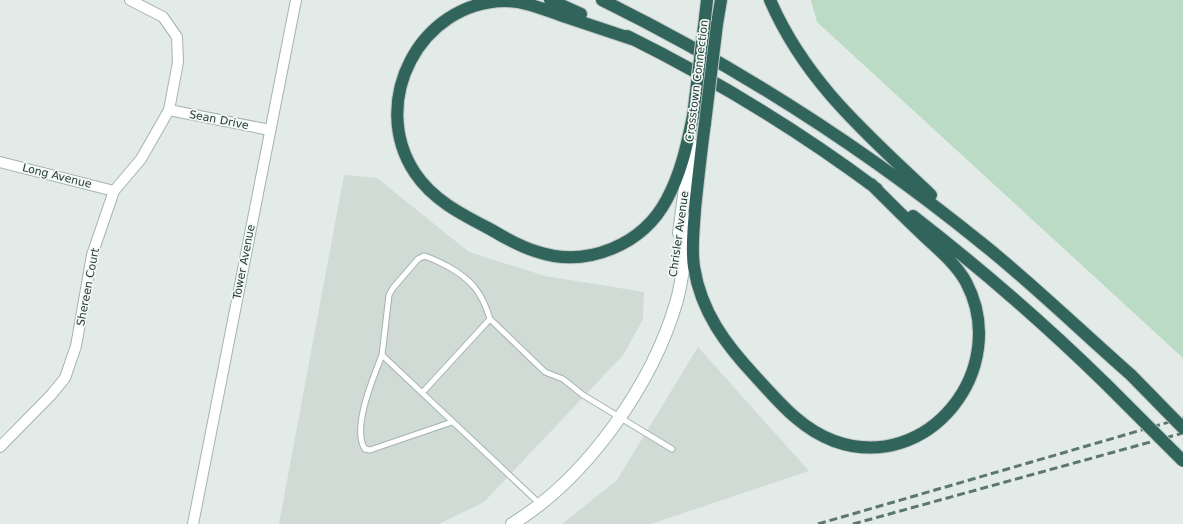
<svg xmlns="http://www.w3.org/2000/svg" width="1183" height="524" viewBox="0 0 1183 524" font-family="'DejaVu Sans',sans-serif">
  <rect width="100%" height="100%" fill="#e2ebe7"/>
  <!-- built -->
  <path fill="#d0dbd6" d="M344 175 377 178 469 252 545 276 644 292 643 319 624 354 484 502 439 524H279Z
    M698 347 809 471 651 524H562L617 480Z"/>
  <!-- green -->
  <path fill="#bcdbc5" d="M811 0H1183V358L817 22Z"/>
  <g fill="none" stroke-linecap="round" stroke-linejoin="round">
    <!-- lane casing -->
    <g stroke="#a5b3ae" stroke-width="7">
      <path id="lane" d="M382 355C374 376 351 429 365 449L370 450 452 422
        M422 393 490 319
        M540 504 382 355 389 295 393 288 418 259 424 256C432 258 439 262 447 266 471 279 482 292 490 319L545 372 563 379 583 395 672 449"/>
    </g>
    <!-- street casing -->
    <g stroke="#a5b3ae" stroke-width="12">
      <path id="street" d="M169 110 270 130
        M0 162 114 191
        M0 447 51 395 65 378 76 346 92 255 114 191 141 159 169 110 178 62 177 37 163 17 130 0
        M193 524 296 0"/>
    </g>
    <!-- secondary casing -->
    <g stroke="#a1b6af" stroke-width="14">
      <path id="secondary" d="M679 233 691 144
        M512 524C587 478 653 384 677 300 684 274 686 246 689 219"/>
    </g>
    <!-- highway casing -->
    <g stroke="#c1c8c6" stroke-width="14">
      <path id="highway" d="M550 0 581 14
        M602 0C738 67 866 149 984 245 1035 286 1082 332 1131 375
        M770 0C806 83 867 134 931 195
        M705 18 707 0
        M717 24 721 0
        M627 36C714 79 799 131 877 189
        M632 39C608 31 584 23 560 15 543 9 524 1 505 1 420 2 368 102 415 173 433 200 461 214 490 229 505 238 521 247 538 252 587 268 643 245 667 199 681 173 687 145 693 116
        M705 123C701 152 698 180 695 209 694 228 691 248 694 267 701 312 726 345 756 377 779 402 801 429 834 441 928 475 1012 369 966 282 956 264 939 250 924 236 906 219 889 202 871 184
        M913 216C980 268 1045 324 1106 384"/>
    </g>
    <!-- lane -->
    <use href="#lane" stroke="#fff" stroke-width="5"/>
    <!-- street -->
    <use href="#street" stroke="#fff" stroke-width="10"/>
    <!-- secondary -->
    <use href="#secondary" stroke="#fff" stroke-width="12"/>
    <!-- highway -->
    <use href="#highway" stroke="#31655b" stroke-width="12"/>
    <!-- rail -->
    <path stroke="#5d7670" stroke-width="3" stroke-dasharray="8 4" stroke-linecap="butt" d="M818 524 1183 418
      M853 524 1183 433"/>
    <!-- highway-bridge casing -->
    <g stroke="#c1c8c6" stroke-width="14" stroke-linecap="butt">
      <path id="highway-bridge" d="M693 116 705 18
        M705 123 717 24
        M1131 375 1183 428
        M1106 384 1183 461"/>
    </g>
    <!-- highway-bridge -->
    <use href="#highway-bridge" stroke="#31655b" stroke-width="12"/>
  </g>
  <g text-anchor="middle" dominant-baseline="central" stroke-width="3.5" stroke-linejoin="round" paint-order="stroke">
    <!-- street labels -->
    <g font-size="11" fill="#233b35" stroke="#f2f8f5">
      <text transform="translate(697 81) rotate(-83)">Crosstown Connection</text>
      <text transform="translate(219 120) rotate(11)">Sean Drive</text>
      <text transform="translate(57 176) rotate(14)">Long Avenue</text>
      <text transform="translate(679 234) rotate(-82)">Chrisler Avenue</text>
      <text transform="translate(244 262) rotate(-79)">Tower Avenue</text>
      <text transform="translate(88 287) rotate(-79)">Shereen Court</text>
    </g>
  </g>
</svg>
